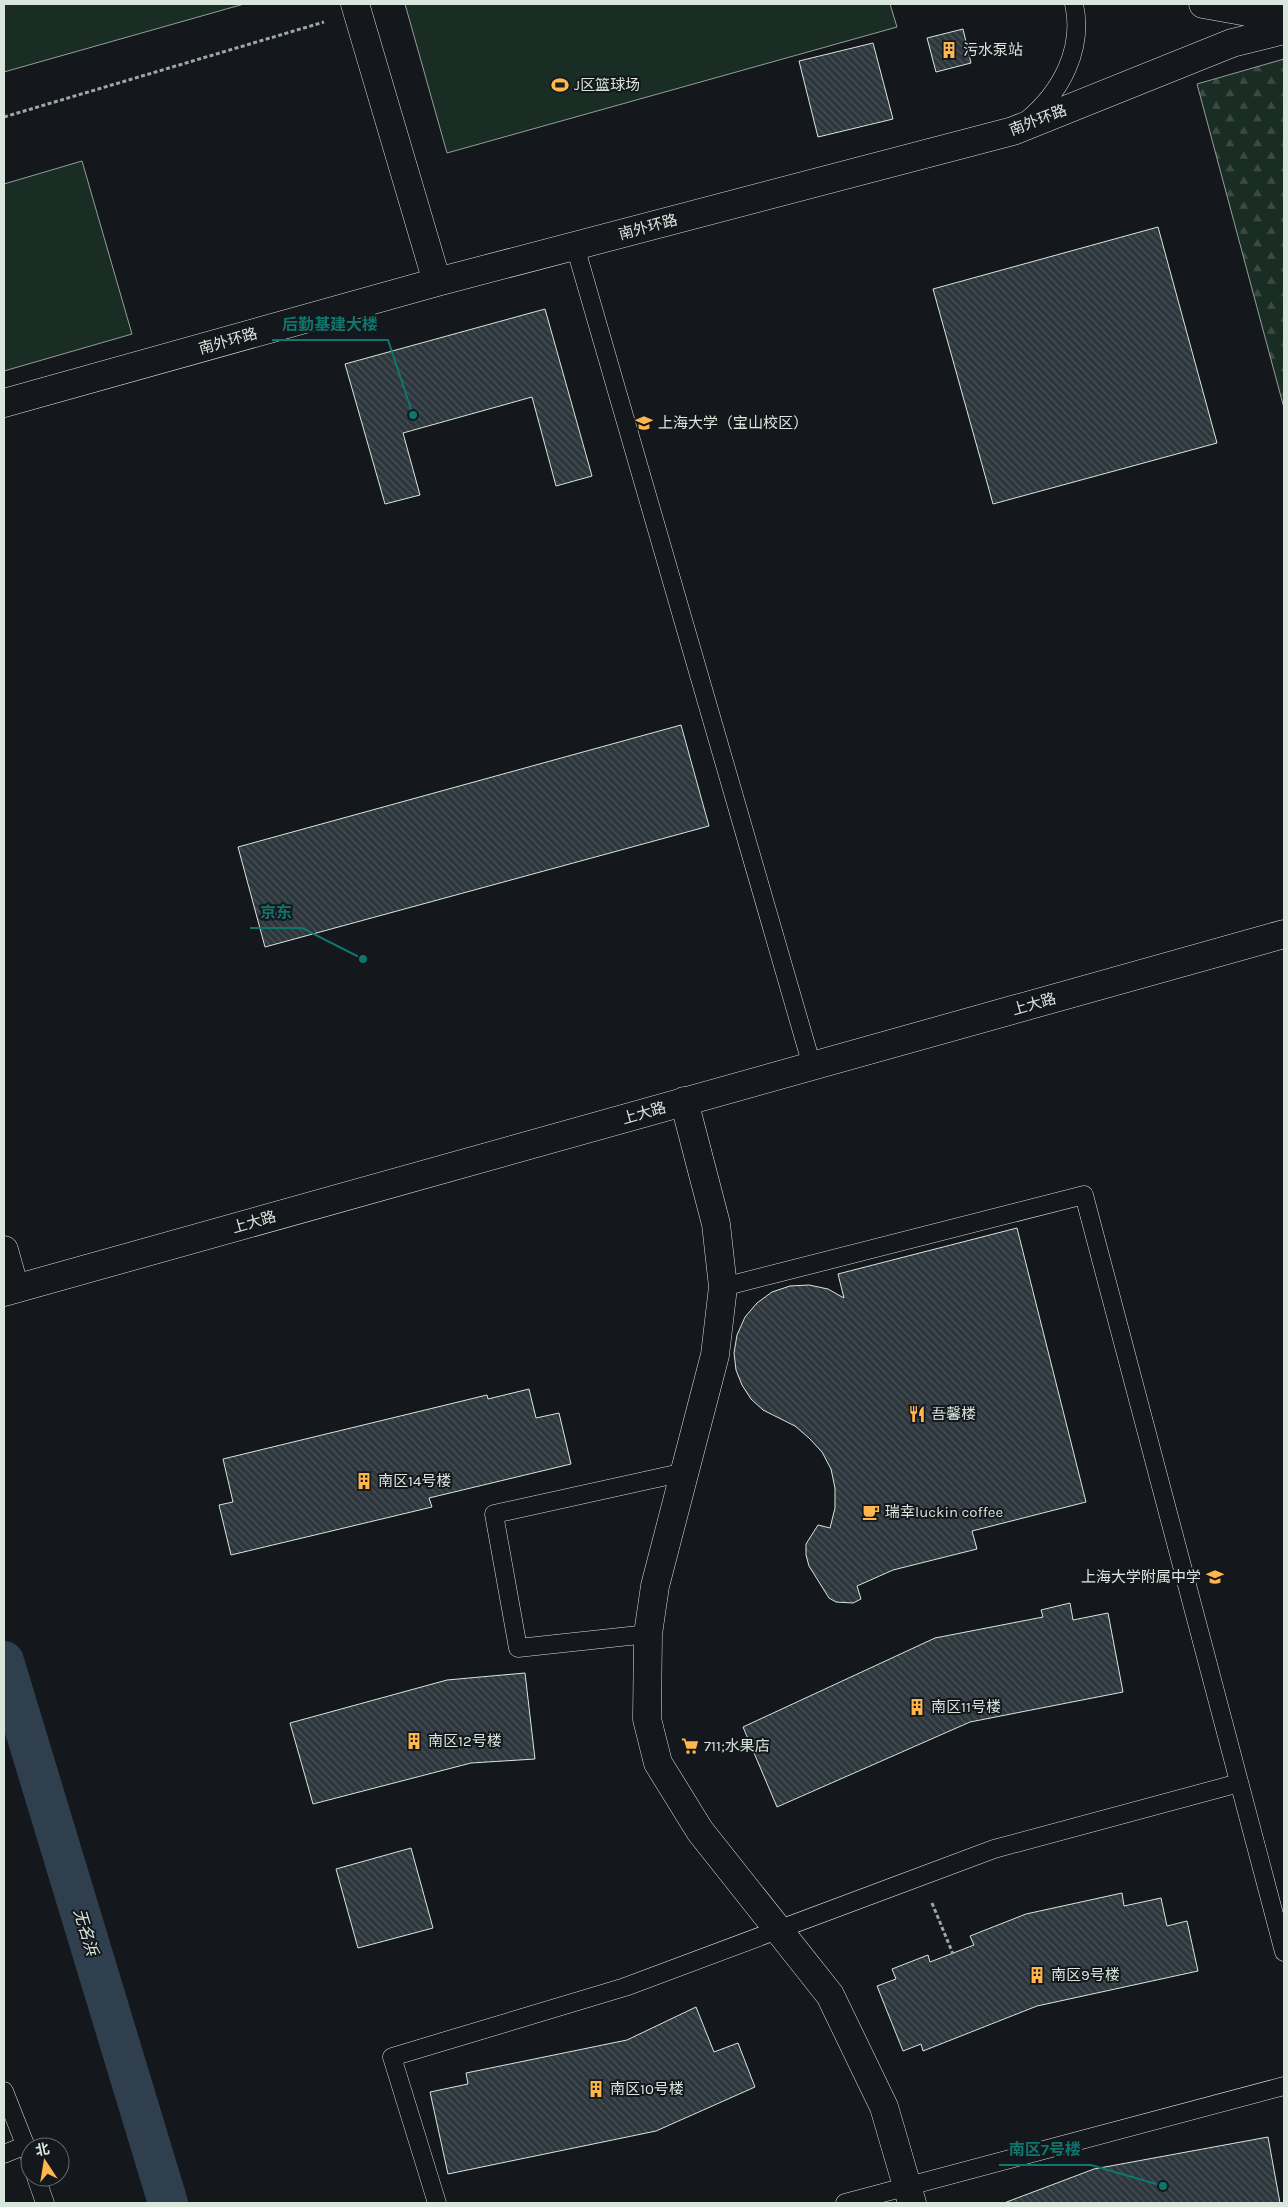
<svg xmlns="http://www.w3.org/2000/svg" width="1288" height="2207" viewBox="0 0 1288 2207" font-family="Karla,'Noto Sans SC',sans-serif">
  <defs>
    <pattern id="forest-firs" width="22" height="20" patternUnits="userSpaceOnUse" patternTransform="scale(1.25)"><rect width="22" height="20" fill="#1a2d24"/><path d="M5 1l3.5 6h-7zM16 11l3.5 6h-7z" fill="#3b4b43"/></pattern>
    <pattern id="building-back-hatch" width="6" height="6" patternUnits="userSpaceOnUse" patternTransform="scale(1.25)"><rect width="6" height="6" fill="#2c363c"/><path d="M-1 5l2 2M0 0l6 6M5-1l2 2" fill="none" stroke="#4a5358"/></pattern>
  </defs>
  <rect width="100%" height="100%" fill="#14181c"/>
  <!-- forest -->
  <path fill="url(#forest-firs)" stroke="#939e99" d="M1284 59V408L1197 84Z"/>
  <!-- pitch -->
  <path fill="#1a2d24" stroke="#939e99" d="M4 4H244L4 72Z
    M405 4H890L897 27 447 153Z
    M82 161 132 334 4 371V184Z"/>
  <g fill="none" stroke-linecap="round" stroke-linejoin="round">
    <!-- canal -->
    <path stroke="#2f3f4d" stroke-width="40" d="M4 1661 168 2203"/>
  </g>
  <!-- building -->
  <path fill="url(#building-back-hatch)" stroke="#d8e6dc" d="M963 29 971 63 936 72 927 38Z
    M873 43 893 119 818 137 799 61Z
    M1158 227 1217 443 993 504 933 289Z
    M545 309 592 476 556 486 532 397 403 433 420 495 385 504 345 364Z
    M681 725 709 826 265 947 238 847Z
    M1017 1228 1086 1502 972 1531 977 1549 893 1570 857 1586 861 1599 853 1603 836 1602 829 1598 809 1566 806 1555V1544L818 1525 830 1528 835 1508V1488L831 1469 822 1452 809 1438 795 1426 763 1410 751 1399 742 1385 736 1370 734 1353 737 1335 745 1317 757 1303 772 1292 790 1286 809 1285 828 1289 844 1298 838 1274Z
    M529 1389 536 1418 559 1413 571 1464 429 1498 432 1507 231 1555 219 1505 233 1502 223 1459 487 1395 488 1399Z
    M1070 1603 1073 1620 1108 1613 1123 1692 970 1722 777 1807 743 1727 935 1638 1043 1617 1041 1610Z
    M525 1673 535 1759 471 1763 313 1804 290 1723 447 1680Z
    M411 1848 433 1928 358 1948 336 1869Z
    M1122 1893 1124 1906 1161 1898 1167 1926 1187 1921 1198 1971 1037 2006 923 2051 921 2044 903 2051 877 1986 896 1979 892 1969 928 1955 930 1962 974 1945 970 1936 1026 1914Z
    M696 2007 714 2052 738 2043 755 2087 656 2131 448 2174 430 2092 468 2084 466 2073 627 2040Z
    M1268 2137 1280 2203H1004L1094 2169Z"/>
  <g fill="none" stroke-linecap="round" stroke-linejoin="round">
    <!-- service casing -->
    <g stroke="#d8e6dc" stroke-width="19">
      <path id="service" d="M1027 120C1061 92 1084 49 1074 4
        M575 246 812 1066
        M723 1287 1084 1195 1284 1952
        M648 1634 518 1648 494 1514 685 1472
        M4 2091 30 2157
        M4 2154 26 2145
        M36 2177 45 2203
        M437 2203 392 2057 625 1987 994 1849 1239 1783
        M845 2203 1284 2086"/>
    </g>
    <!-- minor casing -->
    <g stroke="#d8e6dc" stroke-width="29">
      <path id="minor" d="M355 4 437 282
        M1203 4 1270 16 1284 15
        M4 403 437 282 1013 131 1232 43 1284 30
        M684 1101 716 1224 723 1287 715 1355 655 1586 648 1634 647 1719 658 1763 700 1831 830 1995 884 2107 912 2203"/>
    </g>
    <!-- tertiary casing -->
    <g stroke="#d8e6dc" stroke-width="29">
      <path id="tertiary" d="M4 1250 15 1289
        M4 1292 1284 934"/>
    </g>
    <!-- path -->
    <path stroke="#9da8a2" stroke-width="3" stroke-dasharray="4 2.5" stroke-linecap="butt" d="M4 117 324 22
      M932 1903 953 1954"/>
    <!-- service -->
    <use href="#service" stroke="#14181c" stroke-width="18"/>
    <!-- minor -->
    <use href="#minor" stroke="#14181c" stroke-width="28"/>
    <!-- tertiary -->
    <use href="#tertiary" stroke="#14181c" stroke-width="28"/>
  </g>
  <!-- icons -->
  <defs>
    <g id="building-bare" transform="scale(1.35)"><path d="M-4-6H4V6H1V3H-1V6H-4ZM-2.5-4.3h1.7v1.8h-1.7ZM.8-4.3h1.7v1.8H.8ZM-2.5-1h1.7V.8h-1.7ZM.8-1h1.7V.8H.8Z" fill="#ffb74d" stroke="#14181c" stroke-width="2.5" paint-order="stroke"/></g>
    <g id="stadium-bare" transform="scale(1.35)"><path d="M0-5a6.5 5 0 1 0 0 10a6.5 5 0 1 0 0-10ZM-3.5-1.8h7v3.6h-7Z" fill="#ffb74d" stroke="#14181c" stroke-width="2.5" paint-order="stroke"/></g>
    <g id="university-bare" transform="scale(1.35)"><path d="M0-5L7-2L0 1L-7-2ZM-4 1L0 2.5L4 1V4Q0 6-4 4Z" fill="#ffb74d" stroke="#14181c" stroke-width="2.5" paint-order="stroke"/></g>
    <g id="restaurant-bare" transform="scale(1.35)"><path d="M-5-6h1v4h1v-4h1v4h1v-4h1v5L-1.5 .5V6h-2V.5L-5-1ZM5-6V6H3V1.5H1.5Q1.5-4 5-6Z" fill="#ffb74d" stroke="#14181c" stroke-width="2.5" paint-order="stroke"/></g>
    <g id="cafe-bare" transform="scale(1.35)"><path d="M-5.5-4.5H6V0H3Q3 3.5 0 3.5H-2.5Q-5.5 3.5-5.5 0ZM3-3.2v2h1.7v-2ZM-6 4.5H4V6H-6Z" fill="#ffb74d" stroke="#14181c" stroke-width="2.5" paint-order="stroke"/></g>
    <g id="school-bare" transform="scale(1.35)"><path d="M0-5L7-2L0 1L-7-2ZM-4 1L0 2.5L4 1V4Q0 6-4 4Z" fill="#ffb74d" stroke="#14181c" stroke-width="2.5" paint-order="stroke"/></g>
    <g id="supermarket-bare" transform="scale(1.35)"><path d="M-6-5.5h2.5l.6 2H6L4.5 2H-2.5L-4.4-4H-6ZM-1.5 3.2a1.3 1.3 0 1 0 .1 0ZM3 3.2a1.3 1.3 0 1 0 .1 0Z" fill="#ffb74d" stroke="#14181c" stroke-width="2.5" paint-order="stroke"/></g>
  </defs>
  <g fill-rule="evenodd">
    <use href="#building-bare" x="949" y="50"/>
    <use href="#stadium-bare" x="560" y="85"/>
    <use href="#university-bare" x="644" y="423"/>
    <use href="#restaurant-bare" x="917" y="1414"/>
    <use href="#building-bare" x="364" y="1481"/>
    <use href="#cafe-bare" x="871" y="1512"/>
    <use href="#school-bare" x="1215" y="1577"/>
    <use href="#building-bare" x="917" y="1707"/>
    <use href="#building-bare" x="414" y="1741"/>
    <use href="#supermarket-bare" x="690" y="1746"/>
    <use href="#building-bare" x="1037" y="1975"/>
    <use href="#building-bare" x="596" y="2089"/>
  </g>
  <g text-anchor="middle" dominant-baseline="central" stroke-width="4" stroke-linejoin="round" paint-order="stroke">
    <!-- poi labels -->
    <g font-size="15" fill="#d8e6dc" stroke="#14181c" text-anchor="start">
      <text x="963" y="50">污水泵站</text>
      <text x="574" y="85">J区篮球场</text>
      <text x="658" y="423">上海大学（宝山校区）</text>
      <text x="931" y="1414">吾馨楼</text>
      <text x="378" y="1481">南区14号楼</text>
      <text x="885" y="1512">瑞幸luckin coffee</text>
      <text x="1201" y="1577" text-anchor="end">上海大学附属中学</text>
      <text x="931" y="1707">南区11号楼</text>
      <text x="428" y="1741">南区12号楼</text>
      <text x="704" y="1746">711;水果店</text>
      <text x="1051" y="1975">南区9号楼</text>
      <text x="610" y="2089">南区10号楼</text>
    </g>
    <!-- street labels -->
    <g font-size="15" fill="#d8e6dc" stroke="#14181c">
      <text transform="translate(1038 120) rotate(-21)">南外环路</text>
      <text transform="translate(648 227) rotate(-15)">南外环路</text>
      <text transform="translate(228 341) rotate(-16)">南外环路</text>
      <text transform="translate(1034 1004) rotate(-16)">上大路</text>
      <text transform="translate(644 1113) rotate(-16)">上大路</text>
      <text transform="translate(254 1222) rotate(-16)">上大路</text>
    </g>
    <!-- water labels -->
    <g font-size="16" font-style="italic" fill="#d8e6dc" stroke="#14181c">
      <text transform="translate(86 1932) rotate(73)">无名浜</text>
    </g>
  </g>
  <!-- callouts -->
  <path fill="none" stroke="#0f766e" stroke-width="2" d="M413 415L388 340H272M363 959L302 928H250M1163 2186L1091 2165H999"/>
  <g fill="#0f766e" stroke="#14181c" stroke-width="2">
    <circle cx="413" cy="415" r="5"/>
    <circle cx="363" cy="959" r="5"/>
    <circle cx="1163" cy="2186" r="5"/>
  </g>
  <g font-size="16" text-anchor="middle" font-weight="bold" fill="#0f766e" stroke="#14181c" stroke-width="4" stroke-linejoin="round" paint-order="stroke">
    <text x="330" y="330">后勤基建大楼</text>
    <text x="276" y="918">京东</text>
    <text x="1045" y="2155">南区7号楼</text>
  </g>
  <!-- border -->
  <rect width="1288" height="2207" fill="none" stroke="#d8e6dc" stroke-width="10"/>
  <!-- north arrow -->
  <g transform="translate(45 2162) rotate(348)"><circle r="24" fill="#14181c" stroke="#626a69"/>
  <path d="M0-4L9 19L0 12L-9 19Z" fill="#ffb74d"/>
  <text y="-8" font-size="14" font-weight="bold" text-anchor="middle" fill="#d8e6dc">北</text>
  </g>
</svg>
